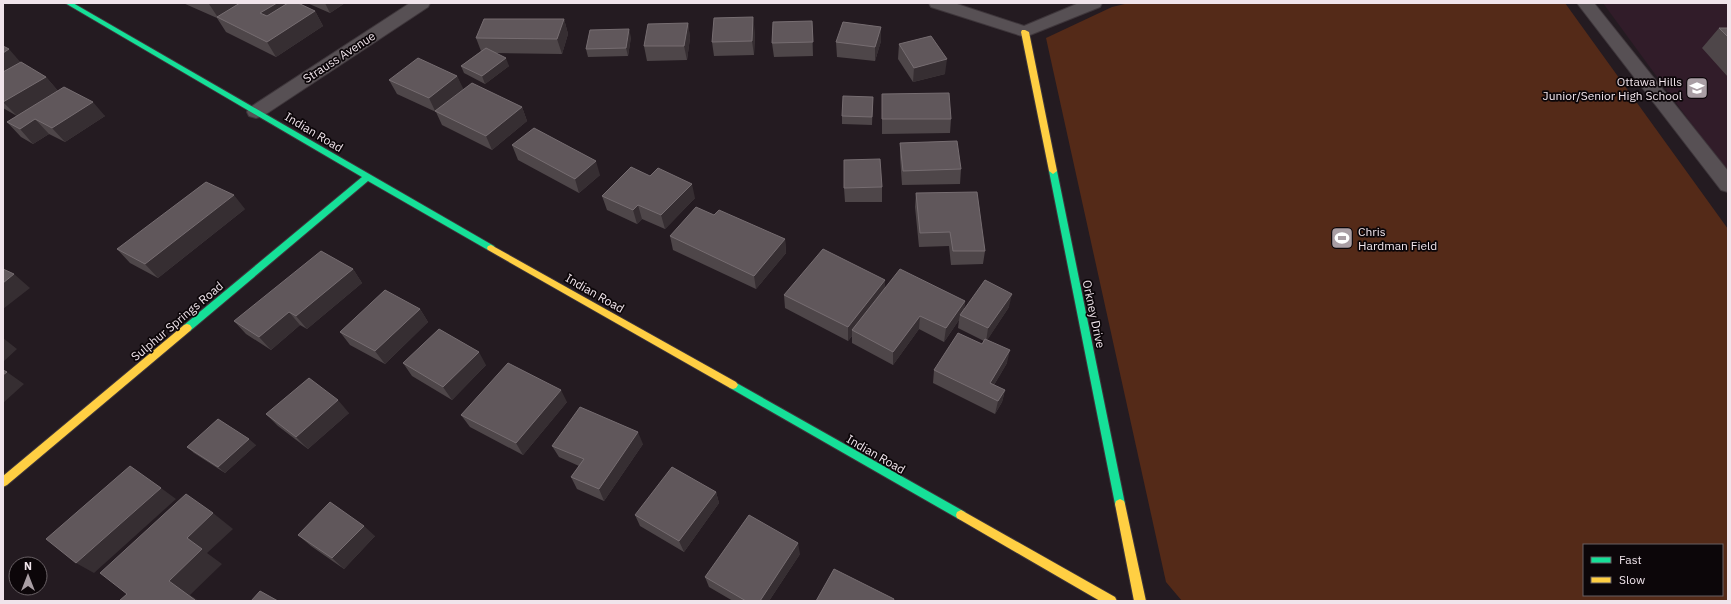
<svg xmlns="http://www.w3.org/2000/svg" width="1731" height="604" viewBox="0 0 1731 604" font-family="'IBM Plex Sans',sans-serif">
  <rect width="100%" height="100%" fill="#241b21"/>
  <!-- built -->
  <path fill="#311c29" d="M1603 3H1728V174Z"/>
  <!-- green -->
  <path fill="#542a18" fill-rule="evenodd" d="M1129 3H1565L1728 229V601H1182L1166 582 1046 38 1112 7ZM1584 545H1722V595H1584Z"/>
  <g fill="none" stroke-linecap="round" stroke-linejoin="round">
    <!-- street casing -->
    <g stroke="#3e363b" stroke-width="2">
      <path id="street" d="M410 3H430L428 7 263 116 256 118 249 116 247 112 249 108Z
        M929 3H954L1024 26 1079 3H1102L1100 7 1025 37 931 7Z
        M1577 3H1594L1728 171V192L1721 190Z"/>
    </g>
    <!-- fast casing -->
    <g stroke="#3e363b" stroke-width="2">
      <path id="fast" d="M65 3H73L494 246 495 248 494 250H488L368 181 190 331H184L182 328 184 325 362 177Z
        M1053 168 1057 171 1125 504 1124 507 1120 509 1116 507 1115 504 1049 171Z
        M733 381 965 512 966 515 965 518 961 520 957 518 730 388 728 385 730 382Z"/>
    </g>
    <!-- slow casing -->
    <g stroke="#3e363b" stroke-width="2">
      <path id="slow" d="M1022 30H1025L1029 32 1057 171 1053 174 1049 171 1021 32Z
        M491 245 736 382 738 385 736 388 733 389 730 388 488 250 487 248 488 246Z
        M187 324 190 325 192 328 190 331 7 485 3 487V476L184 325Z
        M1120 499 1124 501 1125 504 1146 601H1134L1115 504 1116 501Z
        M961 510 1115 597 1117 601H1100L957 518 956 515 957 512Z"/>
    </g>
    <!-- street -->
    <use href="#street" fill="#575054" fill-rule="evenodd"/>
    <!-- fast -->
    <use href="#fast" fill="#16e098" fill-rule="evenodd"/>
    <!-- slow -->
    <use href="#slow" fill="#ffcf43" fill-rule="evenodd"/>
  </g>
  <!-- wall -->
  <path fill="#4e4649" d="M183 3H298L315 11 323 26 276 57 226 32 217 18Z
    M307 3H345L330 13Z
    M564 19 568 34 562 54 496 53 509 66 485 84 464 73 461 66 481 51 476 38Z
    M812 21 813 56 774 57 772 43Z
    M688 23 690 38 687 60 647 61 644 46Z
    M881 27V41L875 61 837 57 836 42Z
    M1719 28H1728V77L1702 48Z
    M755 32 754 55 714 56 712 42Z
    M631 37 628 56 588 57 586 49Z
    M899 44 945 74 913 82 898 59Z
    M3 46 20 62 46 77 58 91 105 116 65 142 49 134 33 144 21 137 7 122 17 116 3 108Z
    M457 76 463 90 522 107 527 121 492 150 442 125 436 112 397 94 389 80Z
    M882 94 951 119 950 133 882 134Z
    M873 97 872 125 842 124V116Z
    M900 143 961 169 960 184 902 185 900 157Z
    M512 145 600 175 579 193 518 160Z
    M882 187V202H845L844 188Z
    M916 193 985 251 983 264 951 265 949 246 919 247 915 207Z
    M602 196 695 198 665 229 642 219 637 224 607 210Z
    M245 209 158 278 130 263 117 249Z
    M714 215 785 239 786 253 756 289 673 250 670 236Z
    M353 269 362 283 307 329 300 325 271 350 246 334 234 321Z
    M885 280V288L965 301 964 309 1009 307 987 340 1007 363 994 385 1005 390 1002 402 995 414 933 383 934 370 982 344 984 341 958 328 959 320 944 342 919 329 893 365 852 343V336L848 341 785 308 784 295Z
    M420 309 428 322 385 364 350 345 340 332Z
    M403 363 486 365 452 400 412 376Z
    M567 402 523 455 470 427 461 415Z
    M349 413 308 449 278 426 266 414Z
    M643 444 604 501 577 489 571 477 579 466 559 457 552 446Z
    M256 445 225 473 194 453 187 447Z
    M716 492 719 503 684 552 640 526 635 515Z
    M298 535 375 536 344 569 311 546Z
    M800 554 769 601H733L709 587 705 577Z"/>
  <!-- shaded-wall -->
  <path fill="#362e32" d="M212 3H244L219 19 209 4Z
    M277 3H288L269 28 260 13Z
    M325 3H345L330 13Z
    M315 11 323 26 276 57 267 42Z
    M753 17 755 32 754 55 752 41Z
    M564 19 568 34 562 54 557 39Z
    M688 23 690 38 687 60 684 46Z
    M881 27V41L875 61V47Z
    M629 29 631 37 628 56 626 48Z
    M9 49 22 64 3 75V53Z
    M506 58 509 66 485 84 482 76Z
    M947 59 945 74 913 82 914 68Z
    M457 76 464 90 435 111 436 113 429 98Z
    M46 77 59 92 17 116 3 102Z
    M93 102 105 116 65 142 52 128Z
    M522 107 527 121 492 150 486 136Z
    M35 119 49 134 33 144 20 129Z
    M596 161 600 175 579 193 575 179Z
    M692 184 695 198 665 229 661 215Z
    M234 195 245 209 158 278 145 264Z
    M638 205 642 219 637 224 633 210Z
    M785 239 786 253 756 289 754 276Z
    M353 269 362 283 307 329 296 316Z
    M14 274 30 288 3 309V283Z
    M885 280V293L852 330V336L848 341V327Z
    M1012 294 1009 307 986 342 988 328Z
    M965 301 963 314 960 315 959 320 944 342 946 328Z
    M420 309 428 322 385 364 375 351Z
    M289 312 300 325 271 350 259 337Z
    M920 316 919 329 893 365V352Z
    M3 338 17 349 3 362Z
    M1010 350 1007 363 988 395 990 383Z
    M479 352 486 365 452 400 443 387Z
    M7 372 24 384 3 403V375Z
    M561 390 567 402 523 455 516 443Z
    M1005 390 1002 402 995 414 998 401Z
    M338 400 349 413 308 449 296 437Z
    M638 432 643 444 604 501 599 489Z
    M249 439 256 445 225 473 218 467Z
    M161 488 176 499 94 573 76 563Z
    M716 492 719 503 684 552 679 541Z
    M213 513 233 529 207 553 222 564 190 595 199 601H193L169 581 187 538Z
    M364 526 375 536 344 569 332 558Z
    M798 543 800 554 769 601H760Z"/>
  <!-- building -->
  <path fill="#60575b" stroke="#766d71" d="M240 3H277L260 13 267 16 288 3H298L315 11 267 42 217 17Z
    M753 17 752 41 712 42 714 18Z
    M484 19H564L557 39 476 38Z
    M812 21 813 42 772 43 773 22Z
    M843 22 881 27 875 47 836 42Z
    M688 23 684 46H644L648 24Z
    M1719 28H1728V37Z
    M629 29 626 48 586 49 590 30Z
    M931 36 947 59 914 68 899 44Z
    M3 46 9 49 3 53Z
    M486 48 506 58 482 76 461 66Z
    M418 58 457 76 429 98 389 80Z
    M21 62 46 77 3 102V72Z
    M472 83 522 107 486 136 435 111Z
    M64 87 93 102 52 128 35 119 20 129 7 122Z
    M949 93 951 119H882V94Z
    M843 96 873 97 872 117 842 116Z
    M534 128 596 161 575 179 512 145Z
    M957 141 961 169 903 171 900 143Z
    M880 159 882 187 844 188V160Z
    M631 167 650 176 658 168 692 184 661 215 638 205 633 210 602 196Z
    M206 182 234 195 145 264 117 249Z
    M977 192 985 251H953L950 232 920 233 916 193Z
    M696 207 714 215 719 210 785 239 754 276 670 236Z
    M823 249 885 280 848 327 784 295Z
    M321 251 353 269 296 316 289 312 259 337 234 321Z
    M3 269 14 274 3 283Z
    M900 269 965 301 946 328 920 316 893 352 852 330Z
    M985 280 1012 294 988 328 960 315Z
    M385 290 420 309 375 351 340 332Z
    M439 329 479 352 443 387 403 363Z
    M958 333 982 344 985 339 1010 350 990 383 1005 390 998 401 934 370Z
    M508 363 561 390 516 443 461 415Z
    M3 370 7 372 3 375Z
    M309 378 338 400 296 437 266 414Z
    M580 407 638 432 599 489 571 477 584 459 552 446Z
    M218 419 249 439 218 467 187 447Z
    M130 466 161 488 76 563 46 539Z
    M672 467 716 492 679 541 635 515Z
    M186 494 213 513 187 538 202 549 169 581 195 600 193 601H119L127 594 100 573Z
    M330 502 364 526 332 558 298 535Z
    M749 515 798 543 760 601H746L705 577Z
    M834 569 894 599 893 601H816Z
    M260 591 278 601H251Z"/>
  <!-- icons -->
  <defs>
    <g id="school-square" transform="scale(1.15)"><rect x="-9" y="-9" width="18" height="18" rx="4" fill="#a99ea4" stroke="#0c0609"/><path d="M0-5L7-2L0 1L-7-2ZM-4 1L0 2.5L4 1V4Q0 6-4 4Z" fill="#fff"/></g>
    <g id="stadium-square" transform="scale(1.15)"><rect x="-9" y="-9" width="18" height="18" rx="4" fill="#a99ea4" stroke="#0c0609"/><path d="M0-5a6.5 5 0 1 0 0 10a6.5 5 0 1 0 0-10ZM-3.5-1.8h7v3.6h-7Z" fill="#fff"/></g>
  </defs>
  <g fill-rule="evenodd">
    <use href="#school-square" x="1697" y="88"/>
    <use href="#stadium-square" x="1342" y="238"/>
  </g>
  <g text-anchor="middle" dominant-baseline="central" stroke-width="3.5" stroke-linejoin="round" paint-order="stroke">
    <!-- street labels -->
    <g font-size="12" fill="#f0e4eb" stroke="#0c0609">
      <text transform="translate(339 57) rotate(-33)">Strauss Avenue</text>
      <text transform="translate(314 132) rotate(31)">Indian Road</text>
      <text transform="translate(595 293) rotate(30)">Indian Road</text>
      <text transform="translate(1094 314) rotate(78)">Orkney Drive</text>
      <text transform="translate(177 321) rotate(-40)">Sulphur Springs Road</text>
      <text transform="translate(876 454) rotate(30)">Indian Road</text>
    </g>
    <!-- poi labels -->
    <g font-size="12" fill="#f0e4eb" stroke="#0c0609" text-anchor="end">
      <text x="1682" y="81">Ottawa Hills<tspan x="1682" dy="14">Junior/Senior High School</tspan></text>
      <text x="1358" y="231" text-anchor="start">Chris<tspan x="1358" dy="14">Hardman Field</tspan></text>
    </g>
  </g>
  <!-- border -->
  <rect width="1731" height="604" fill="none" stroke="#f0e4eb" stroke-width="8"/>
  <!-- legend -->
  <rect x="1583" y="544" width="140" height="52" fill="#0c0609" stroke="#675f63"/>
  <rect x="1591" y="557" width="20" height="6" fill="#16e098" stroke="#675f63"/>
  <text x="1619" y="564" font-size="12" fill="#f0e4eb">Fast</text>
  <rect x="1591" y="577" width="20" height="6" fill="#ffcf43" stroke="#675f63"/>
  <text x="1619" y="584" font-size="12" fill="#f0e4eb">Slow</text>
  <!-- north arrow -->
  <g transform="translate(28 576)"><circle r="19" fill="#0c0609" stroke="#675f63"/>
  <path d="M0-3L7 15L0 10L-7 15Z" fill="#a99ea4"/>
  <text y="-6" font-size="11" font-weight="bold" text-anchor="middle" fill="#f0e4eb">N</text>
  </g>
</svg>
